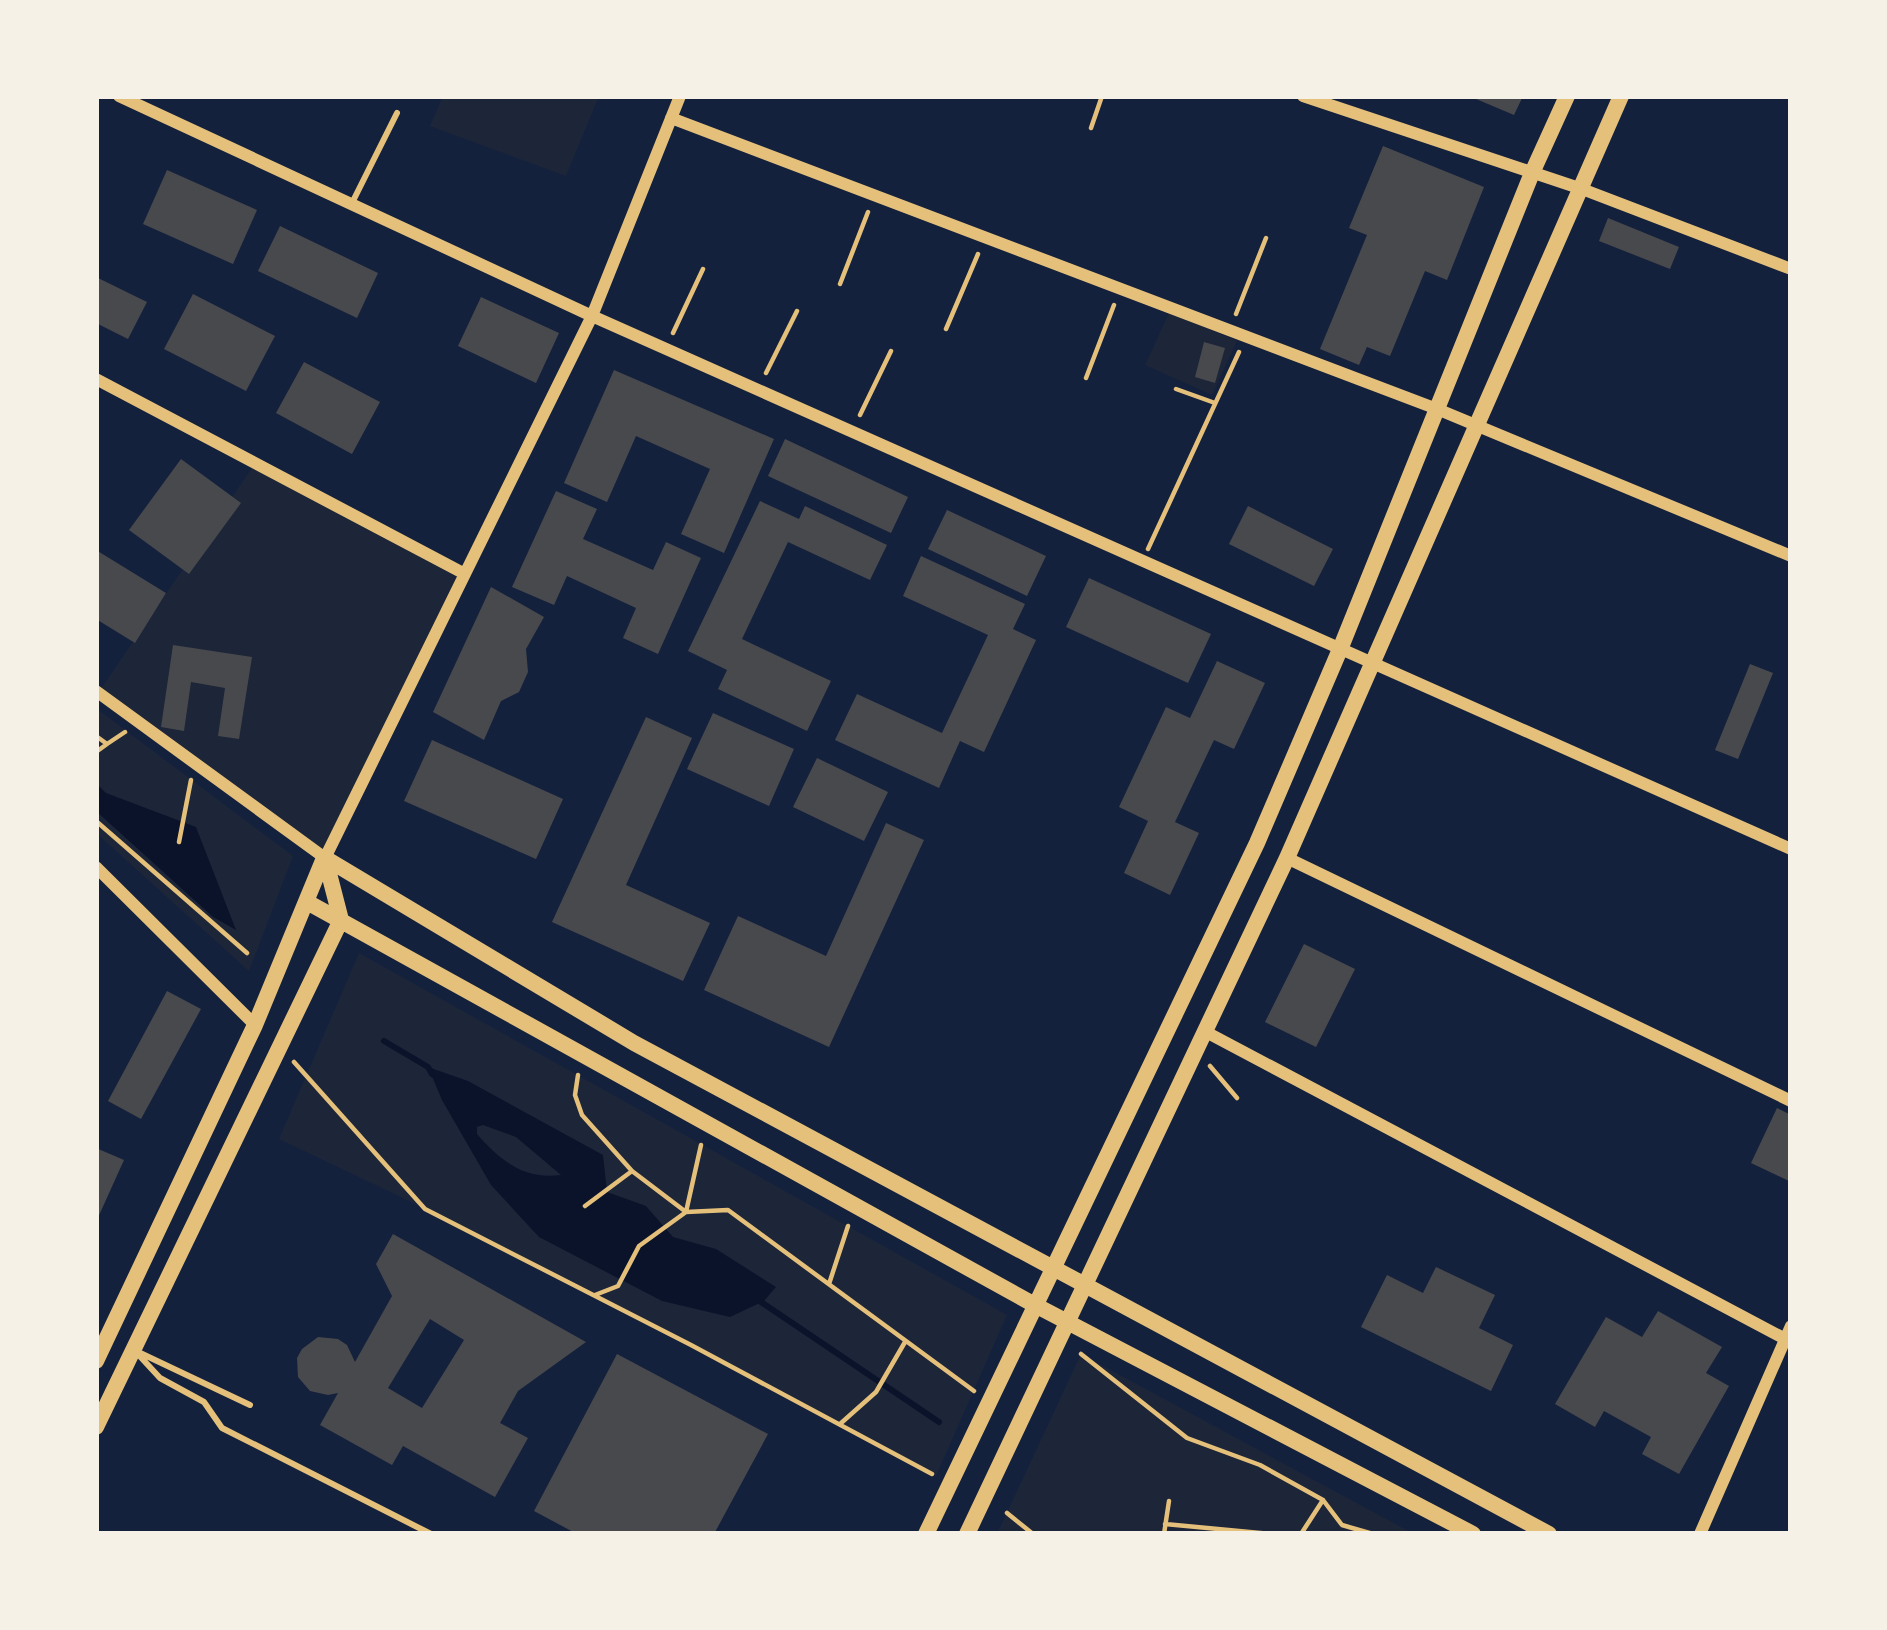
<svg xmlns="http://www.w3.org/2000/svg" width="1887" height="1630" viewBox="0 0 1887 1630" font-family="'Fira Sans Condensed',sans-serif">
  <rect width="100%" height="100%" fill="#14213d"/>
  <!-- green -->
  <path fill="#1d2539" d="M443 96H599L566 176 430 126Z
    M1170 311 1237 341 1212 395 1145 365Z
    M254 465 465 574 325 858 98 693Z
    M96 708 293 856 249 971 96 833Z
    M359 953 1007 1315 936 1476 426 1209 279 1139Z
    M1081 1354 1414 1534H997Z"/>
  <!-- water -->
  <path fill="#0b132b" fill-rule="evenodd" d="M96 783 106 793 196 827 236 930 213 917 96 811Z
    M428 1067 468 1081 603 1155 607 1192 646 1206 673 1237 716 1249 776 1287 764 1301 730 1317 662 1301 539 1237 491 1185 442 1100ZM483 1125 516 1137 561 1175C523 1180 500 1160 477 1134V1127Z"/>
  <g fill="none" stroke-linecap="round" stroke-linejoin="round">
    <!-- stream -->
    <path stroke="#0b132b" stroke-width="6" d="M384 1041 428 1067 432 1074
      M758 1300 939 1422"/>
  </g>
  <!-- building -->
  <path fill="#48494c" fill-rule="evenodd" d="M1469 96H1523L1514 115Z
    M1383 146 1484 187 1447 280 1425 271 1390 356 1367 347 1359 365 1320 349 1367 235 1349 228Z
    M167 170 257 210 233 264 143 224Z
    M1608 218 1679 247 1670 269 1599 241Z
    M280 226 378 273 357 318 258 271Z
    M96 277 147 302 128 339 96 323Z
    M193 294 275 336 246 391 164 349Z
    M481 297 559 333 536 383 458 346Z
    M1204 342 1225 348 1215 383 1195 377Z
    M304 362 380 402 352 454 276 413Z
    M614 370 774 439 724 553 681 534 710 469 636 436 607 502 564 483Z
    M785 439 908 497 891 533 768 476Z
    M181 459 241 503 189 574 129 530Z
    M556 491 597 509 583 539 653 570 666 542 701 558 658 654 623 638 636 608 567 576 554 605 512 587Z
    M760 501 799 519 805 506 887 545 870 580 788 542 742 639 831 681 807 731 718 689 727 670 688 651Z
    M1248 506 1333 549 1314 586 1229 544Z
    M947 510 1046 556 1027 596 928 549Z
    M96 550 166 593 135 643 96 619Z
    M921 556 1025 604 1013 629 1036 640 984 752 960 741 939 788 835 740 857 694 942 733 988 635 903 596Z
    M1089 578 1211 634 1188 683 1066 627Z
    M491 587 544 617 526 649 528 672 519 692 501 701 484 740 433 712Z
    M173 645 252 657 239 739 218 736 225 688 191 682 184 731 161 727Z
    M1217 661 1265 683 1234 749 1214 740 1175 822 1199 833 1170 895 1124 873 1148 821 1119 807 1166 707 1190 718Z
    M1750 664 1773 673 1738 759 1715 750Z
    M713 713 794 749 769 806 687 769Z
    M646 717 692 738 626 885 710 923 683 981 552 922Z
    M432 740 563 799 536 859 404 801Z
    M817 758 888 792 864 841 793 807Z
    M886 823 924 840 829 1047 704 990 738 916 826 956Z
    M1304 944 1355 969 1316 1047 1265 1022Z
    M167 991 201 1009 141 1119 108 1101Z
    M1777 1108 1791 1115V1182L1751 1163Z
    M96 1148 124 1160 96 1222Z
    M393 1234 586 1342 518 1391 500 1423 528 1438 495 1497 403 1446 392 1465 320 1425 338 1393 328 1395 310 1391 298 1377 297 1358 302 1349 318 1337 338 1339 347 1345 355 1362 392 1296 376 1264ZM430 1319 464 1340 422 1408 388 1388Z
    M1436 1267 1495 1295 1479 1328 1513 1345 1491 1391 1361 1327 1387 1275 1423 1293Z
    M1658 1311 1722 1347 1706 1373 1729 1386 1679 1474 1642 1454 1651 1437 1604 1411 1595 1427 1555 1404 1606 1317 1642 1337Z
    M617 1354 768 1434 714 1534H577L534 1511Z"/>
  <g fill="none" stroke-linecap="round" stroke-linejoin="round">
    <!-- path -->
    <path stroke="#e5c07b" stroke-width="4.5" d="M1091 128 1102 96
      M840 284 868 212
      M1236 314 1266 238
      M946 329 978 254
      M673 333 703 269
      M766 373 797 311
      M1086 378 1114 305
      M1176 389 1215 403
      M860 415 891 351
      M1148 549 1239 352
      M96 736 107 744 125 732
      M96 752 107 744
      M96 821 247 953
      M179 842 191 780
      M294 1062 425 1209 691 1345 932 1474
      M1210 1066 1237 1098
      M578 1075 575 1095 582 1115 632 1171 686 1212 728 1210 974 1391
      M585 1206 632 1171
      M829 1284 848 1226
      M595 1295 618 1286 639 1246 686 1212 701 1145
      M1081 1354 1187 1438 1260 1465 1323 1500 1342 1525 1373 1534
      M840 1424 876 1392 905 1342
      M1007 1513 1033 1534
      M1165 1524 1271 1534
      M1164 1534 1169 1501
      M1301 1534 1323 1500"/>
    <!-- service -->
    <path stroke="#e5c07b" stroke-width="6" d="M353 201 397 113
      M136 1351 250 1405
      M136 1352 160 1378 204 1402 222 1428 431 1534"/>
    <!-- minor -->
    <path stroke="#e5c07b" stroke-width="12" d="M119 96 592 316 1791 849
      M1303 96 1582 189 1791 269
      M671 118 1437 409 1791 556
      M96 379 465 574
      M96 691 325 858 592 316 680 96
      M1287 858 1791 1101
      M96 867 255 1025
      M1206 1032 1791 1342
      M1700 1534 1791 1326"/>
    <!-- tertiary -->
    <path stroke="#e5c07b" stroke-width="16" d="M325 858 634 1043 1549 1534
      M307 902 1033 1304 1473 1534
      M96 1361 255 1025 324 858
      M96 1427 341 920 325 858
      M926 1534 1257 843 1341 647 1532 173 1567 96
      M967 1534 1287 858 1621 96"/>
  </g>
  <!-- border -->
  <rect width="1887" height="1630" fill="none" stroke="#f6f1e7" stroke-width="198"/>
</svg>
